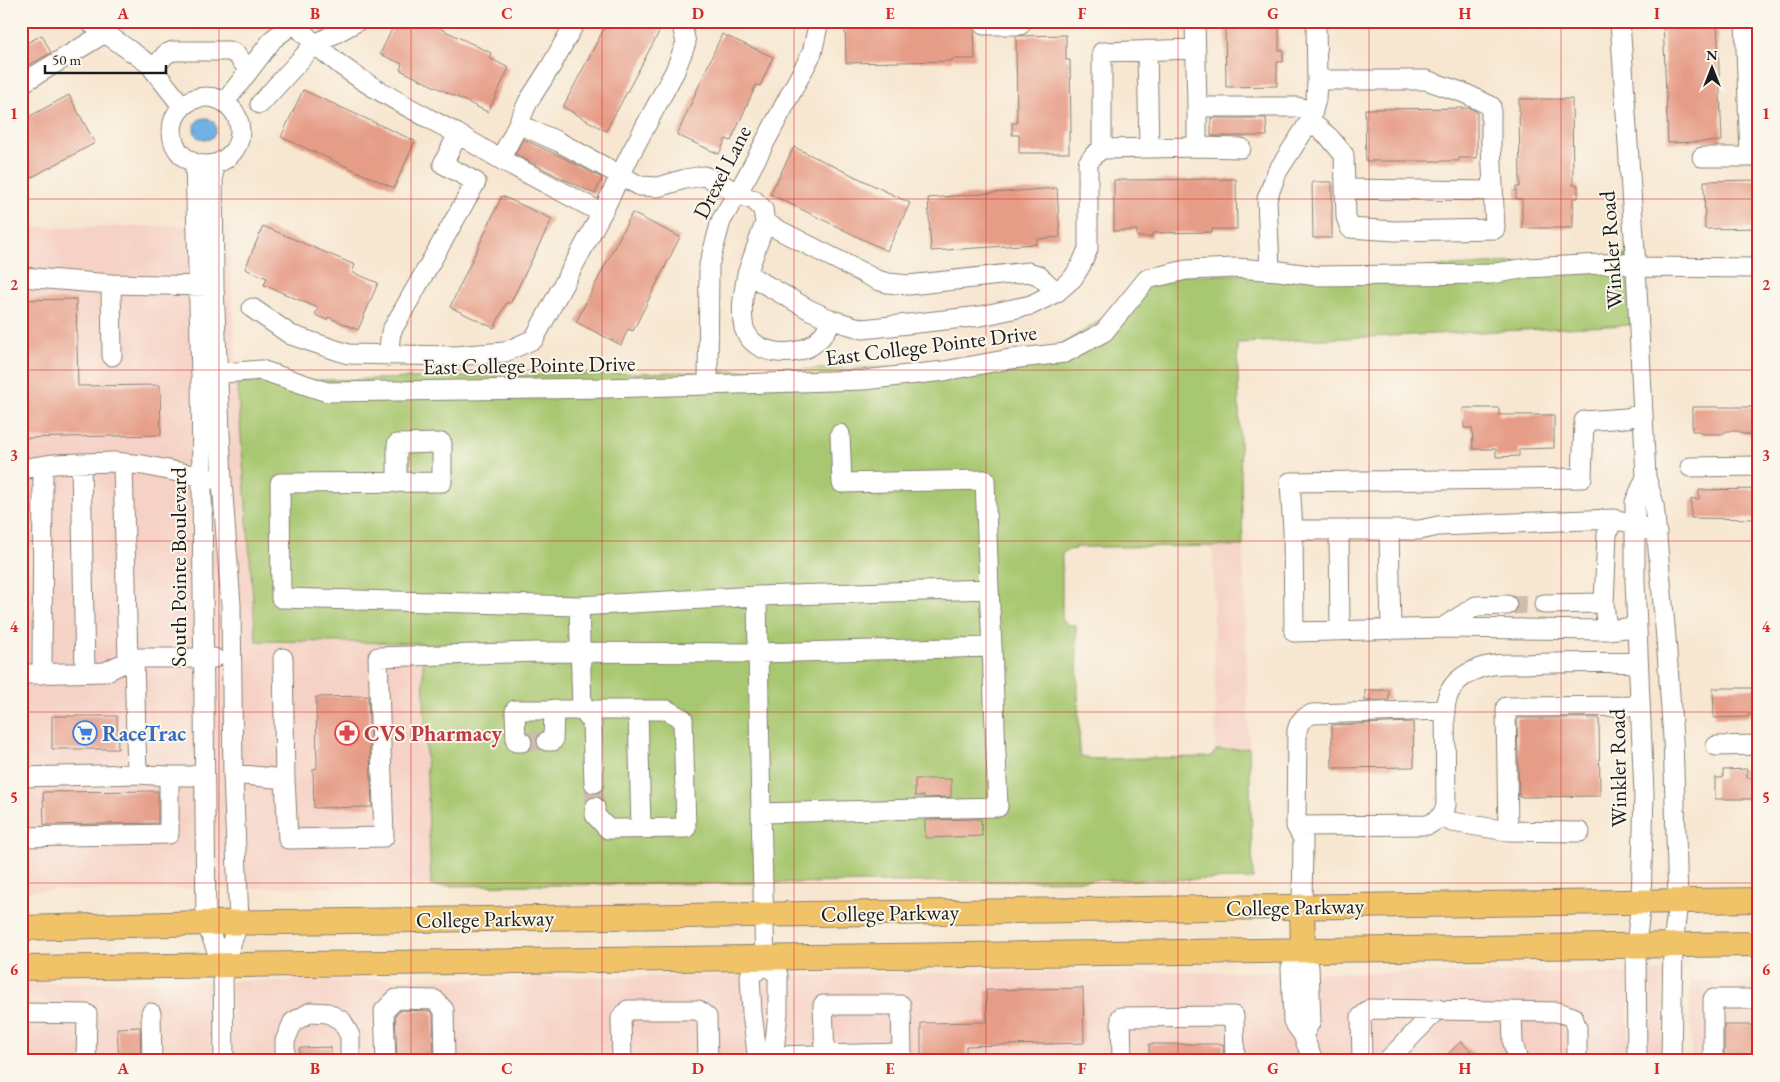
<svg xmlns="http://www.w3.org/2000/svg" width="1780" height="1082" viewBox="0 0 1780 1082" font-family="'EB Garamond',serif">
  <rect width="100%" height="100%" fill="#fbf7ec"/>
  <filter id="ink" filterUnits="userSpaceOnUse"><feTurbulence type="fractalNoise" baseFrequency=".02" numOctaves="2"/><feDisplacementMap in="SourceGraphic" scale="10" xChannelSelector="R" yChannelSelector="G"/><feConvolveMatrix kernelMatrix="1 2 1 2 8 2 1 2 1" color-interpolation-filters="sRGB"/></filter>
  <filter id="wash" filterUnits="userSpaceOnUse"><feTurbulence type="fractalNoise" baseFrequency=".0096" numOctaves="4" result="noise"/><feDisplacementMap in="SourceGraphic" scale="20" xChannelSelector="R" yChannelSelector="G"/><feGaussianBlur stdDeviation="1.12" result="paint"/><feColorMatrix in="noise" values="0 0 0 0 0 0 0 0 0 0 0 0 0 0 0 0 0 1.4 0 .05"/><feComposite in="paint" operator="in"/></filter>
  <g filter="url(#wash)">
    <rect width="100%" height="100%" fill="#f7e6d0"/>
    <!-- built -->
    <path fill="#f6d1c5" d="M231 225V273L237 382 256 640 422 642 431 886 21 891V228Z
      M1243 546 1249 748 1216 750 1213 555 1212 550 1206 547 1075 549V547Z
      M1664 971 1663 1061H1645V972Z
      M1090 972 1628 973V1061H232L231 981Z
      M1759 980V1061H1691L1690 981Z
      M214 982 215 1061H21V983Z"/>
    <!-- green -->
    <path fill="#a7c76f" stroke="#627246" d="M1627 255 1631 325 1237 343 1243 546 1075 547V549L1068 550 1062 553V617C1064 625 1069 625 1076 625L1080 757H1087L1091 759 1209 757 1213 755 1216 750 1249 748 1253 879 431 886 422 643 256 641 237 382 943 366 1055 349 1105 317 1155 275 1327 274Z"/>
    <!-- water -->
    <path fill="#6fb0e3" stroke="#466680" d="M194 129a11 11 0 1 1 22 0a11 11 0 1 1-22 0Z"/>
    <g id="blocks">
      <!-- building -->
      <path fill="#e69d87" d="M396 21H438L435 26 491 53 489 58 509 68 488 112 400 70 402 64 380 54Z
        M608 21H665L606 131 563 107Z
        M845 21H974L975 59H952V61L846 63Z
        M1225 21H1279V50H1283V62H1277V86L1226 87Z
        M1663 21H1717L1722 141 1668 143Z
        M722 34 773 57 760 86 756 85 731 141 726 139 719 154 677 135Z
        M42 35 51 53 21 69V46Z
        M1066 35V60H1070L1071 132H1069V153H1019V135H1012V123H1017L1016 36Z
        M303 90 415 141 394 188 281 137Z
        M69 95 95 143 21 183V121Z
        M1519 99H1572L1573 185H1578V198H1573V228H1522V199H1516V187H1520Z
        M1470 108 1477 112V158H1459V161H1366L1365 109Z
        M1211 118H1266L1267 136H1211Z
        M523 139 564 158 602 178 595 194 557 176 515 154Z
        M794 147 910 203 887 251 770 194Z
        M1236 179 1237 229H1212V232L1152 233V237H1137V230L1114 231V180Z
        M1758 180 1759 228 1705 229 1704 181Z
        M1312 182H1332V238H1313Z
        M1057 188 1060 237 1037 239V244L931 251 928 198Z
        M502 196 552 219 510 304 507 302 494 328 450 307Z
        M632 213 680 237 633 331 628 329 621 345 576 322Z
        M263 226 355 265 352 272 378 283 358 330 328 317 327 320 315 315 318 308 264 285 267 278 245 269Z
        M76 299 78 386 160 385 161 435 21 438V300Z
        M1692 407H1759V434H1743L1738 431H1727L1722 434H1702L1698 431H1692Z
        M1463 408H1499V415H1554V448L1519 449V456L1496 457V449H1473L1472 428H1464Z
        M1759 489V519L1691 518V499H1699V490Z
        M1713 688H1759V715H1748V717L1714 718Z
        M1365 690H1389V700L1365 701Z
        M368 696 372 807 314 808 313 769 317 768 316 697Z
        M52 716H117L118 749H52Z
        M1517 718H1599L1600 796 1519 797Z
        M1413 722 1414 767 1332 768V725Z
        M1747 769V778H1759V799H1715V778H1723V770Z
        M915 779H951V797L924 798V796H915Z
        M158 791V823L44 825 43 792Z
        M981 819 982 836 925 838V820Z
        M1083 988 1084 1043 966 1046V1061H921V1023L987 1022 986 990Z
        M401 1010 430 1011 433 1014 434 1060 397 1061 395 1015Z
        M1724 1025H1759V1061H1724Z
        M140 1027 141 1061H119L117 1028Z
        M1461 1041 1480 1061H1441Z
        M1149 1044H1223L1224 1061H1149Z
        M331 1047V1061H299V1048Z"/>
    </g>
  </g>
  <g filter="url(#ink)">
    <use href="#blocks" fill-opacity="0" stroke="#8a8176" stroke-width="1"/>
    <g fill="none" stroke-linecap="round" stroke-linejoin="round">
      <!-- minor-tunnel -->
      <path stroke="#cbbeac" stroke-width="19" stroke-dasharray="19 9" stroke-linecap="butt" d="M1507 605 1544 604
        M522 742 547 741
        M594 783 595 807"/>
      <!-- minor casing -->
      <g stroke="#8a8176" stroke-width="21">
        <path id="minor" d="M88 21 149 64 182 106
          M1195 21 1197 107H1297L1313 111
          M1620 21 1636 267 1646 477 1654 504 1666 638 1673 738 1678 901 1673 946 1671 1061
          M1745 21 1750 157
          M294 23C341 75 397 101 458 134L443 164 476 182 391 332 388 356
          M984 25H1020V21
          M1147 50 1149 148
          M153 69 166 54 173 51H229L236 54 249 70
          M21 84 105 33
          M172 131a34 34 0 1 1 68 0a34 34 0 1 1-68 0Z
          M225 102 273 39 297 21
          M260 104 314 45 358 21
          M1197 107V147L1241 148
          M1310 121 1330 138 1344 155 1346 217 1350 228 1395 231 1495 229 1491 145V106L1464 93 1426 80H1317
          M518 124 559 142 640 186 658 187 685 179 704 176 721 183 736 194 754 200 763 209 765 223 747 274 810 310 832 320 863 329 981 316 1031 305 1057 292 1073 278 1081 265 1088 249V163L1094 155 1102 149 1197 147
          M458 134 500 159 602 213
          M1102 149V52L1195 49
          M1702 157H1759
          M500 159 512 137 528 102 551 66 576 21
          M195 164 201 375 206 923 223 966 224 1061
          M213 165 214 286 222 481 231 605 233 774 239 922 223 966
          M1345 189 1493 191
          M765 223 877 280 888 283 909 285 1028 272 1038 275 1057 292
          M1270 270 1267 199 1277 172 1310 121 1313 111 1316 99 1317 80 1316 21
          M747 274C744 291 740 310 744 328 753 356 796 359 816 342 823 336 828 328 832 320
          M21 277 111 284 210 286
          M111 284 112 356
          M252 308 291 335 348 354 455 356 505 352 534 339 605 207 630 155 675 71 686 43 681 21
          M201 375 261 370 327 392 606 388 864 380 944 371 1010 359 1065 353 1104 332 1147 279 1186 270 1236 268 1279 271 1317 276 1490 274 1527 268 1620 263 1636 267 1759 268
          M708 385 709 265 721 221 746 178 812 53 819 21
          M81 463 85 672
          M123 463 128 661
          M1690 467 1759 466
          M21 469 54 464 114 462 143 465 213 479
          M397 483V444L442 443V482L280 483 281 598 579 606 757 596
          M1293 530 1290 482 1582 478 1584 421 1626 418 1643 414
          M1339 530 1340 631
          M1389 530 1391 630
          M989 589 992 647
          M1544 604 1604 603
          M579 606 582 709 592 723 594 783
          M1442 628 1476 606 1507 605
          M1637 629 1626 628 1607 630 1442 628 1294 632 1293 530H1420L1438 526 1613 519 1635 524 1657 533
          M1607 630 1604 603 1607 534 1613 519
          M134 658 137 774
          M283 658 285 779 288 839 384 837 378 657 538 652 758 653 992 647 998 807 761 813 757 596 989 589 985 480 842 483 840 434
          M21 674 105 672 134 658H214
          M42 674 43 466
          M638 710 641 828
          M1445 710C1446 691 1456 678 1475 670 1490 663 1507 664 1524 664 1562 662 1600 663 1638 662
          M547 741H553L554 709
          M522 742H516L515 710H667L683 719 686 828 608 829 595 815V807
          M1716 746 1759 745
          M233 774 285 779
          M21 777 137 774 169 776
          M761 813 765 964 778 975V1013L773 1061
          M1442 816 1452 822 1508 831 1506 707 1640 706
          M1296 826 1428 825C1437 820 1444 816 1446 805L1445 710 1312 714C1303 718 1299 721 1297 731L1296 826 1303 839 1302 907
          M1508 831 1580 832
          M21 837 169 834V776H192L204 772
          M1512 1011 1513 1043 1518 1061
          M21 1013 87 1014 86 1061
          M151 1013 152 1061
          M1303 1035 1311 1021 1309 967 1303 950 1291 968 1293 1021 1303 1035 1313 1061
          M774 1056 902 1053 901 1005H823L825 1055
          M285 1061V1041L293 1022 311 1012 328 1013 342 1021 350 1036V1061
          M386 1061 384 1011 396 999 435 1000 444 1010 445 1061
          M622 1061 621 1018 628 1010H698L707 1017 708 1061
          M758 1061 752 1013 750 976 765 964
          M1122 1061 1121 1017 1234 1016 1235 1061
          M1362 1061 1361 1017 1370 1009 1557 1012 1573 1017 1577 1028V1061
          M1387 1061 1438 1009
          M1637 1061 1636 945 1641 902 1644 794 1635 581V502L1646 477
          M1713 1061V999H1759"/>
      </g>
      <!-- major casing -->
      <g stroke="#8a8176" stroke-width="26">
        <path id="major" d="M1302 907 1303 950
          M21 928 206 923 1759 900
          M21 968 1759 944"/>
      </g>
      <!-- minor -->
      <use href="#minor" stroke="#fff" stroke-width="19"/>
      <!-- major -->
      <use href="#major" stroke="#f1c369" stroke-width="24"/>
    </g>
  </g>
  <!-- grid -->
  <path fill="none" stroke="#d62828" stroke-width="1" stroke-opacity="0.55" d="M219 21V1061M411 21V1061M602 21V1061M794 21V1061M986 21V1061M1178 21V1061M1369 21V1061M1561 21V1061M21 199H1759M21 370H1759M21 541H1759M21 712H1759M21 883H1759"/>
  <!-- icons -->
  <defs>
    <g id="supermarket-ring" transform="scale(1.25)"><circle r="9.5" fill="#fbf7ec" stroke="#3f7fe0" stroke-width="1.5"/><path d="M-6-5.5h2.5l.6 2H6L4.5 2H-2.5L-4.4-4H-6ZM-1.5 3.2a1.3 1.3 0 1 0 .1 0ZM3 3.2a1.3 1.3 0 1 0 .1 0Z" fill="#3f7fe0"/></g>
    <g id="pharmacy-ring" transform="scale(1.25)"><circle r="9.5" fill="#fbf7ec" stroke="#e0444e" stroke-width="1.5"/><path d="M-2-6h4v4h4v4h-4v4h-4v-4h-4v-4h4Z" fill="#e0444e"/></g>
  </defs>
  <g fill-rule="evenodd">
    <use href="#supermarket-ring" x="85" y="733"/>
    <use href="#pharmacy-ring" x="347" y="733"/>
  </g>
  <g text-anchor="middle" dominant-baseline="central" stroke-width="4" stroke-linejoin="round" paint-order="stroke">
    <!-- street labels -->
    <g font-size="22" fill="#1c1c1c" stroke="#fbf7ec">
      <text transform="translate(722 172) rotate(-63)">Drexel Lane</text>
      <text transform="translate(1611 250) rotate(-94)">Winkler Road</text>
      <text transform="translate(931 345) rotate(-7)">East College Pointe Drive</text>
      <text transform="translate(529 365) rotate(-1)">East College Pointe Drive</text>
      <text transform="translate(178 567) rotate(-90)">South Pointe Boulevard</text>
      <text transform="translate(1618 768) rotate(-91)">Winkler Road</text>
      <text transform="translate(1295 907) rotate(-1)">College Parkway</text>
      <text transform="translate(890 913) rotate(-1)">College Parkway</text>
      <text transform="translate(485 919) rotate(-1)">College Parkway</text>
    </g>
    <!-- shop labels -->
    <g font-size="22" font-weight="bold" fill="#366cbe" stroke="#fbf7ec" text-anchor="start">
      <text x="102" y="733">RaceTrac</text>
    </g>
    <!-- health labels -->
    <g font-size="22" font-weight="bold" fill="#be3a42" stroke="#fbf7ec" text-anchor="start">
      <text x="364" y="733">CVS Pharmacy</text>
    </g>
  </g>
  <!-- margin -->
  <rect width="1780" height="1082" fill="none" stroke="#fbf7ec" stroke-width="55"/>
  <!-- north arrow -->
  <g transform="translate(1712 68)" stroke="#fbf7ec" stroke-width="4" paint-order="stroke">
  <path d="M0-4L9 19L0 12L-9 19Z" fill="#1c1c1c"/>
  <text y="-8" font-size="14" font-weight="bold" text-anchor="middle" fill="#1c1c1c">N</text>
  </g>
  <!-- scale -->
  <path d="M45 65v8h121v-8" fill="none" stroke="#1c1c1c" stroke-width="2.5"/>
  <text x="52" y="65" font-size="15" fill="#1c1c1c" stroke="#fbf7ec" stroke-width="4" paint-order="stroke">50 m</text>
  <rect x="28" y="28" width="1724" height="1026" fill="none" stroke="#d62828" stroke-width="2"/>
  <g font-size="16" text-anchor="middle" font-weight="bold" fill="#d62828">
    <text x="123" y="19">A</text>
    <text x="315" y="19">B</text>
    <text x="507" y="19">C</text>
    <text x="698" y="19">D</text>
    <text x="890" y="19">E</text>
    <text x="1082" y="19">F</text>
    <text x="1273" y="19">G</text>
    <text x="1465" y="19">H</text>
    <text x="1657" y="19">I</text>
    <text x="14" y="119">1</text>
    <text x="1766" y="119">1</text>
    <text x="14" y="290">2</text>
    <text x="1766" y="290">2</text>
    <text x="14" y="461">3</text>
    <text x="1766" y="461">3</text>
    <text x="14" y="632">4</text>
    <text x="1766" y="632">4</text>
    <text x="14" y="803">5</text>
    <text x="1766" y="803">5</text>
    <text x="14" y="975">6</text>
    <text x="1766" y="975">6</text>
    <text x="123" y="1074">A</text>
    <text x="315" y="1074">B</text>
    <text x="507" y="1074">C</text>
    <text x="698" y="1074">D</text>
    <text x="890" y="1074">E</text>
    <text x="1082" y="1074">F</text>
    <text x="1273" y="1074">G</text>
    <text x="1465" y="1074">H</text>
    <text x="1657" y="1074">I</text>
  </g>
</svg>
